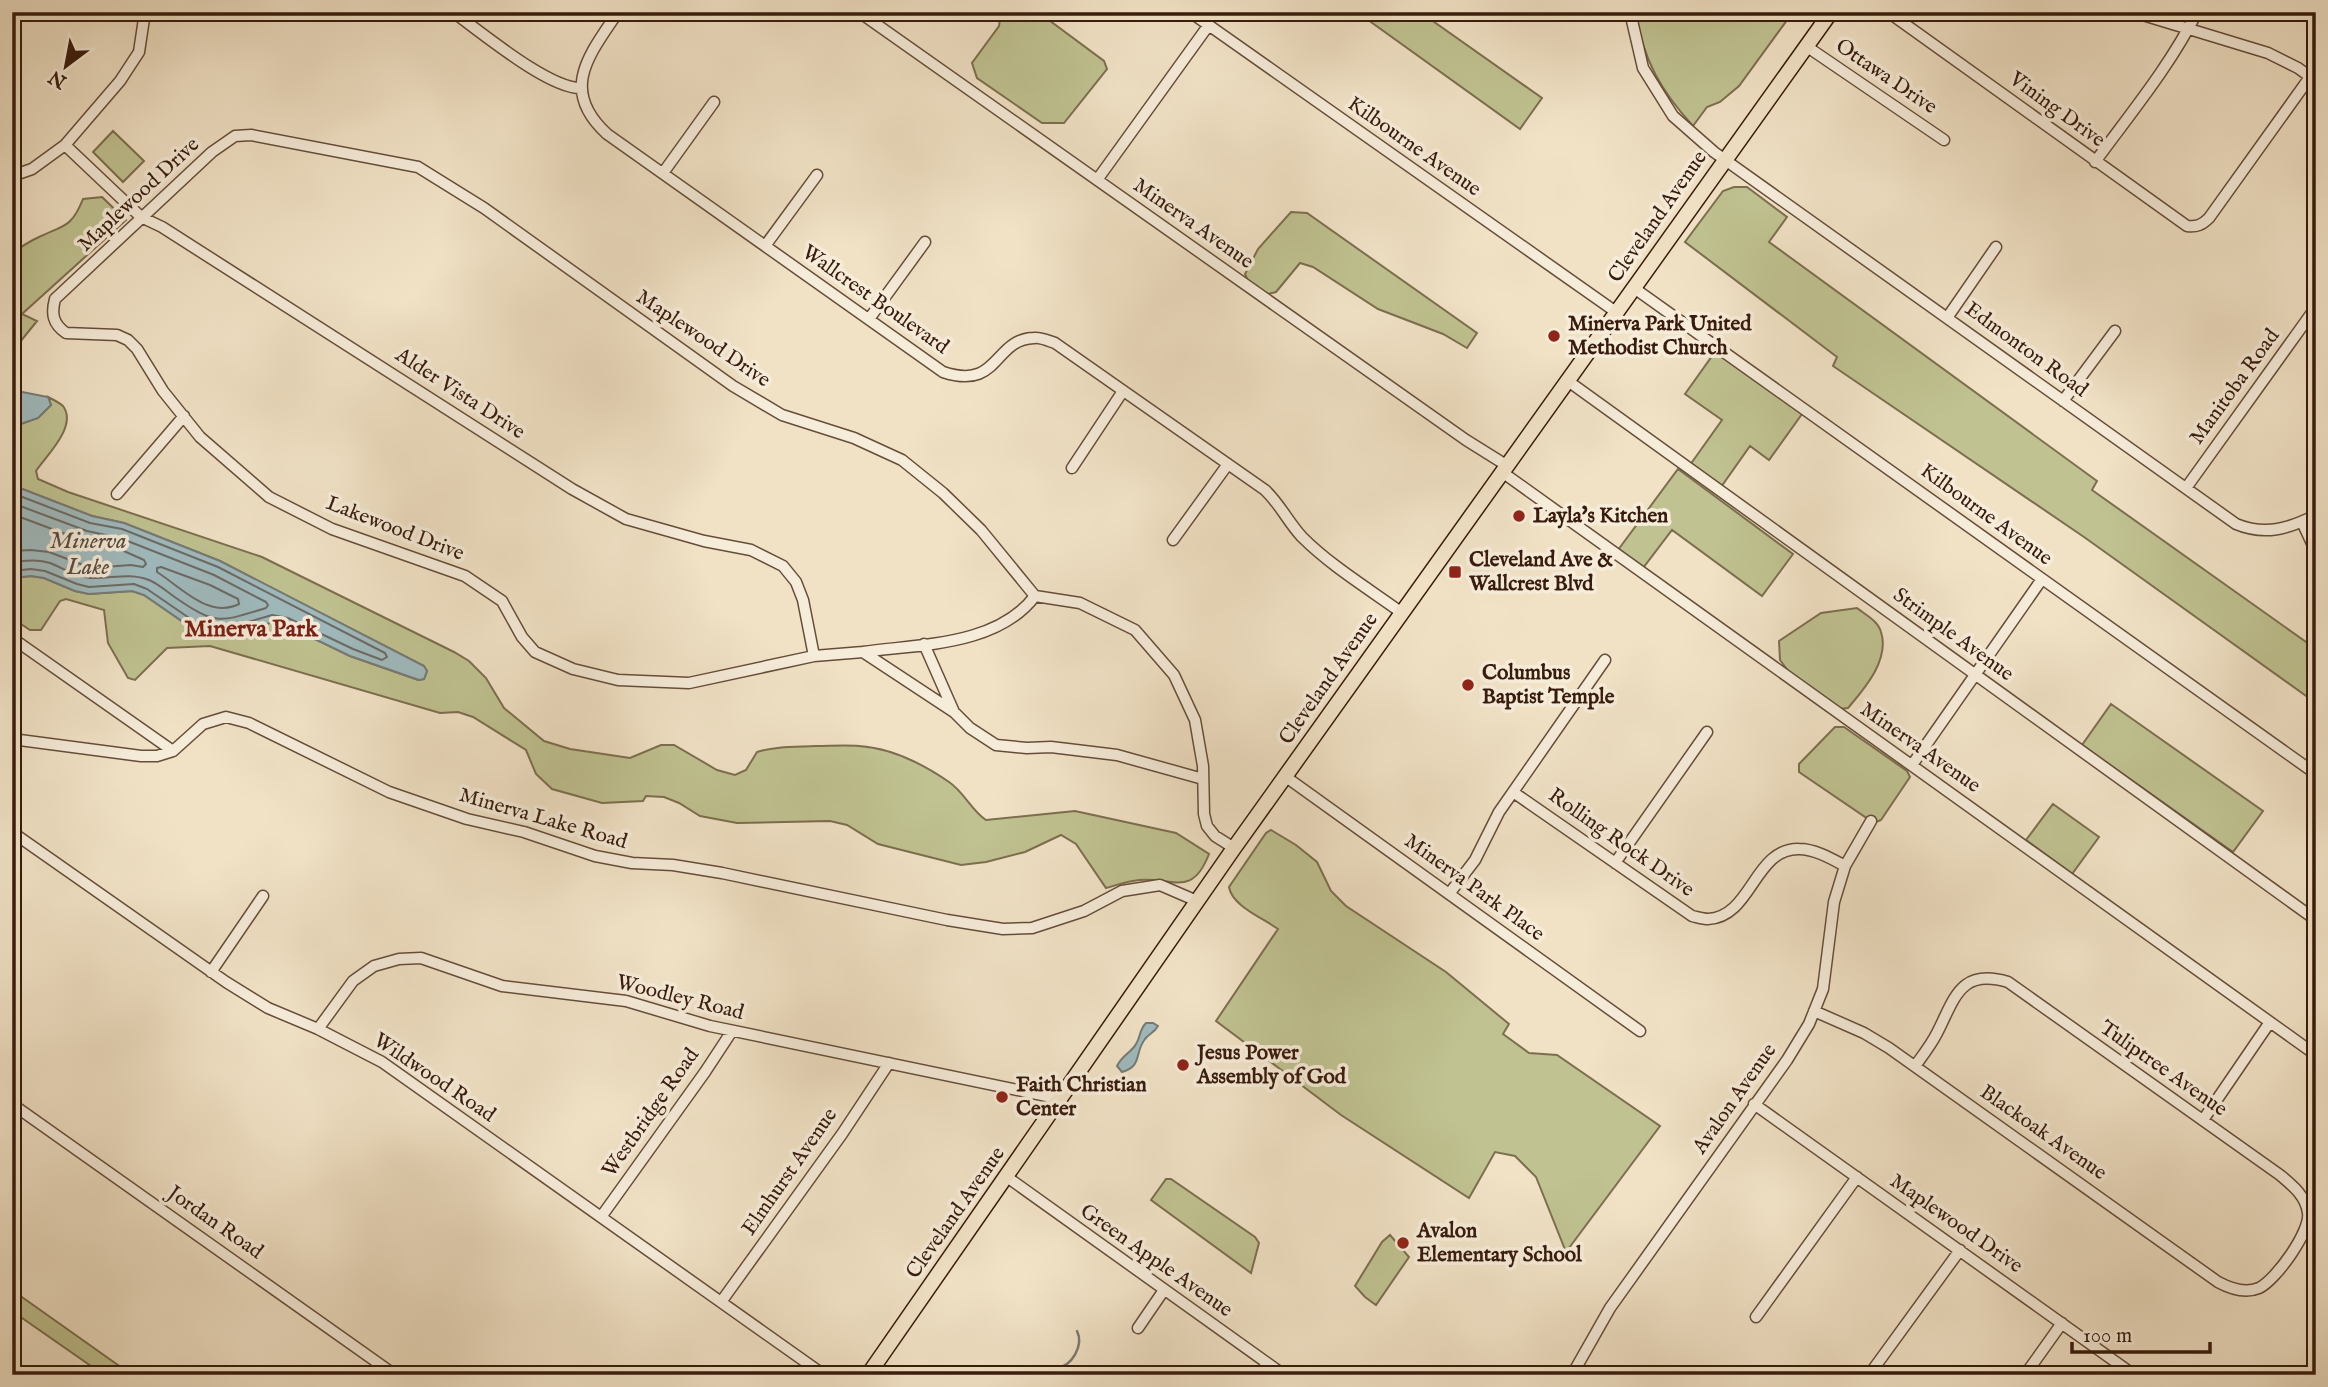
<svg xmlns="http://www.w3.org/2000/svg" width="2328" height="1387" viewBox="0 0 2328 1387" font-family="'IM FELL English',serif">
  <rect width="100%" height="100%" fill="#f1e2c6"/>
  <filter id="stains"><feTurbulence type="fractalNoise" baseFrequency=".00286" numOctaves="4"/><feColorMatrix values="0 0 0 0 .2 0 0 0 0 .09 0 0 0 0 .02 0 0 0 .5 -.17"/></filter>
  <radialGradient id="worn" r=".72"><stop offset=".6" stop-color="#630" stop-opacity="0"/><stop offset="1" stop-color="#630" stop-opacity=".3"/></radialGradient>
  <!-- green -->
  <path fill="#c0c291" stroke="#7c6e4e" stroke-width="2" d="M1001 12H1038L1104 61 1107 69 1064 123H1042L977 78 972 63 999 26Z
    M1357 12H1420L1542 98 1520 129Z
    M1636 12H1793L1739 86 1720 102 1707 107 1693 126C1662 92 1642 59 1636 12Z
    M113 131 144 161 123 182 93 152Z
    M1734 187H1747L1787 217 1769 242 2097 481 2092 490 2316 649V703L2084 537 1833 366 1837 357 1685 242 1723 191Z
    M102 197 126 220 22 314 37 321 12 352V253C20 248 28 242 37 238 63 225 71 229 83 199Z
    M1291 212 1307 213 1477 333 1467 348 1443 334 1378 309 1313 267 1300 263 1276 292 1268 294 1250 286 1245 274 1258 249Z
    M1715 352 1802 414 1769 460 1750 446 1721 487 1690 465 1722 420 1685 394Z
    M48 397C52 399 60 403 63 406 78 426 46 456 36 471L38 479 68 492 262 557 454 652 469 661 486 678 504 708 544 741 570 749 630 758 661 745H674L717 770 735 775 746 770 757 752C776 746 795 747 816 746 830 746 845 745 859 746 891 748 923 764 949 782 964 792 972 811 986 820L1075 811 1176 833 1209 854C1192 898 1173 877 1139 880 1128 881 1117 885 1106 888L1076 844 1061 835 1025 852 986 862 961 865 878 844 847 825 830 821 737 823 700 816 679 803 664 797 646 796 643 801 602 803 552 789 536 774 526 750 473 717 458 712 440 713 210 646 167 648 135 680 128 678 108 643 104 610 66 599 60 601 41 630H30L12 618V578L31 576 44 578 75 591 89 594 132 591 144 595 192 628 208 635 239 632 273 622 286 625 350 656 418 680 424 679 427 671 424 666 220 561 124 523 92 516 12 485V427L38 418 51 405Z
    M1678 469 1793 554 1762 596 1672 530 1643 568 1618 550Z
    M1857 608C1866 615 1878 621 1881 632 1890 660 1864 689 1848 708L1839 709 1792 676 1780 660 1779 641 1821 613Z
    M2111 704 2263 811 2233 852 2082 745Z
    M1835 727H1844L1907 771 1910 777 1881 820 1874 823 1799 772V764Z
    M2053 804 2099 837 2072 874 2026 840Z
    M1271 830 1296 845 1317 862 1331 891 1346 906 1446 972 1509 1024 1503 1034 1529 1053 1557 1055 1660 1126 1566 1252 1536 1177 1515 1156 1495 1152 1469 1198 1341 1115 1216 1021 1278 929C1263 918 1232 906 1229 887L1266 833Z
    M1166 1179H1171L1255 1237 1259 1243 1251 1273 1151 1200Z
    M1390 1235 1409 1257 1376 1305 1365 1297 1355 1286 1382 1242Z
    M12 1290 132 1375H104L12 1311Z"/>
  <!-- water -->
  <path fill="#9fbbbf" stroke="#767b77" stroke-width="2" d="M12 390 48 397 51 405 38 418 12 427Z
    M12 485 92 516 124 523 220 561 424 666 427 671 424 679 419 680 350 656 286 625 273 622 239 632 208 635 192 628 144 595 132 591 89 594 75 591 44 578 31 576 12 578Z
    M1146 1023H1153L1158 1026C1154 1033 1150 1033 1145 1039 1134 1053 1143 1066 1122 1072L1117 1066C1122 1055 1132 1052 1136 1044 1141 1036 1139 1030 1146 1023Z"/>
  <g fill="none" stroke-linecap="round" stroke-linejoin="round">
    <!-- shore -->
    <path stroke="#6c6b66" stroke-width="2" d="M12 493 90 523 122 529 218 567 385 653 387 657 382 660 353 649 288 618 272 615 238 625 209 628 195 622 147 589 134 584 89 587 77 584 45 571 31 569 12 571
      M12 503 87 531 120 538 214 575 266 602 268 605 266 608C220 622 217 626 176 598 167 592 159 584 149 580 129 572 111 579 90 578 76 577 63 568 50 563 37 559 25 561 12 562
      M12 514 84 541 117 548 144 560 146 564 143 567 131 565 91 568 49 552 31 550 12 551
      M161 567 210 585 238 599 239 604C209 619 182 588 157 572V568Z"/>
    <!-- stream -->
    <path stroke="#767b77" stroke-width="2.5" d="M1056 1368C1072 1367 1084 1345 1077 1331"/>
    <!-- minor casing -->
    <g stroke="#664d3a" stroke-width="13">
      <path id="minor" d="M453 12C481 32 549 89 581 88
        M618 12C589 55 559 90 607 134L943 372C1000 391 993 339 1034 338 1040 337 1049 341 1055 343L1265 490C1280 504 1288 522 1302 537 1331 566 1369 589 1402 613
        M859 12 1466 440 1506 465
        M1190 12 1616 312
        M1630 12 1643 68 1673 116 1714 152 2236 524C2265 536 2288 529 2316 515
        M1888 12 2187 226C2197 227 2202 225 2209 218L2310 77
        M2133 12 2268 53 2298 68 2316 81
        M1806 46 1944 140
        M65 145 141 217 162 227 572 489 626 519 704 541 751 550 783 566 796 582 803 600 814 656
        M2095 162C2130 114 2170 66 2197 12
        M663 173 714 102
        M12 176 32 169 65 145 120 81 139 52 145 12
        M1097 180 1208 26
        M765 246 817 175
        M1634 288 2316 774
        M1947 318 1996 247
        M869 319 925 242
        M1568 381 2316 920
        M2063 401 2115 331
        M1072 468 1123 391
        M1502 472 2316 1055
        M2186 488 2316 307
        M117 494 184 416
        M2302 522 2316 552
        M1173 540 1228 464
        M12 638 173 751
        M924 644 954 712
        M863 652C920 644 997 646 1035 596
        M12 739 141 756H157L173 751 203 724 226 717 249 723 389 792 467 819 524 832 595 856 632 863 673 865 722 873 947 920 1003 929 1032 928 1084 911 1122 891 1160 885 1197 901
        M1912 765 2042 579
        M1286 777 1640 1031
        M1203 779 1117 755 1051 747 1027 748 996 745 970 728 954 712 863 652 814 656 689 683 618 680 573 669 535 652 522 637 502 601 465 576 332 529 269 497 200 437 163 391 137 349 128 340 117 335 66 333C53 324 51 314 55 299L212 152 235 136 251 135 418 167 484 208 733 386 782 415 854 438 902 460 943 493 981 530 1035 596 1080 603 1135 630 1174 675 1195 720 1203 766 1204 814 1207 826 1215 836 1234 848
        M1513 792 1692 916C1697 917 1703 919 1708 919 1752 917 1754 848 1799 849 1815 849 1832 859 1845 866
        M12 832 226 982 268 1008 318 1029 382 1062 824 1375
        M1615 863 1707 732
        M1449 894 1475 860 1499 812 1605 660
        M211 972 263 896
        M1814 1011 1864 1033 1889 1048 2218 1282C2231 1289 2245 1294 2259 1288 2276 1280 2311 1231 2308 1213 2306 1196 2292 1185 2280 1175L2008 982C1960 968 1955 998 1937 1033 1931 1045 1923 1055 1915 1066
        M318 1029 353 981 374 966 399 959 421 958 502 986 626 1001 710 1026 1061 1099
        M12 1104 395 1375
        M1754 1104 2134 1375
        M2203 1120 2270 1022
        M1007 1177 1284 1375
        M601 1217 705 1072 732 1031
        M721 1302 842 1134 889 1063
        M1756 1317 1857 1177
        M1138 1328 1164 1290
        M1259 1375 1267 1363
        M1572 1375 1610 1308 1787 1060 1809 1024 1823 989 1834 902 1845 866 1871 821
        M1869 1375 1960 1250
        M2025 1375 2062 1323"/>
    </g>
    <!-- major casing -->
    <g stroke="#381b0c" stroke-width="17">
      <path id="major" d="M868 1375 1234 848 1831 12"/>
    </g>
    <!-- minor -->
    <use href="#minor" stroke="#f6ecda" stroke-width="10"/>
    <!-- major -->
    <use href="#major" stroke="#f1e2c6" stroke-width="14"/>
  </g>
  <!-- markers -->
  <g fill="#8f2418" stroke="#f6ecda" stroke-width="2.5">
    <circle cx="1554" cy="336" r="7"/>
    <circle cx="1519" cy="516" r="7"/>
    <rect x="1448" y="565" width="14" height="14" rx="3.5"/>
    <circle cx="1468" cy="685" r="7"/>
    <circle cx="1183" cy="1065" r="7"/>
    <circle cx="1002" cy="1097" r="7"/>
    <circle cx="1403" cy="1243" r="7"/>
  </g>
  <g text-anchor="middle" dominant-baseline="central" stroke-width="7" stroke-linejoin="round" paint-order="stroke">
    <!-- street labels -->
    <g font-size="21" fill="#381b0c" stroke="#f6ecda">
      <text transform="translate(1886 77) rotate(34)">Ottawa Drive</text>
      <text transform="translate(2057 110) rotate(36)">Vining Drive</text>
      <text transform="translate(1414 147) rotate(35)">Kilbourne Avenue</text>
      <text transform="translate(139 195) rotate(-43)">Maplewood Drive</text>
      <text transform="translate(1658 217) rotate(-55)">Cleveland Avenue</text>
      <text transform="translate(1193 224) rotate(35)">Minerva Avenue</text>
      <text transform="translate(875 300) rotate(35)">Wallcrest Boulevard</text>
      <text transform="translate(703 339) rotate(34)">Maplewood Drive</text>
      <text transform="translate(2026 350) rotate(36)">Edmonton Road</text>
      <text transform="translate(2235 387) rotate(-54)">Manitoba Road</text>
      <text transform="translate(460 394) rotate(33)">Alder Vista Drive</text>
      <text transform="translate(1986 515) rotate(36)">Kilbourne Avenue</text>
      <text transform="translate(395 529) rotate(21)">Lakewood Drive</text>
      <text transform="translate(1953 635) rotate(36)">Strimple Avenue</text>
      <text transform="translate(1329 679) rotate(-55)">Cleveland Avenue</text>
      <text transform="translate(1920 748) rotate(35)">Minerva Avenue</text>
      <text transform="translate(543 819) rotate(16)">Minerva Lake Road</text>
      <text transform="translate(1621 843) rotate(35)">Rolling Rock Drive</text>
      <text transform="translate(1474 888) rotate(36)">Minerva Park Place</text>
      <text transform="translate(680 998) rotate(14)">Woodley Road</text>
      <text transform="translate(2163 1069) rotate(35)">Tuliptree Avenue</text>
      <text transform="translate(434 1078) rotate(34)">Wildwood Road</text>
      <text transform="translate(1735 1099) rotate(-55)">Avalon Avenue</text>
      <text transform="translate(651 1113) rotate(-55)">Westbridge Road</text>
      <text transform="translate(2043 1133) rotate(35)">Blackoak Avenue</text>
      <text transform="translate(790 1172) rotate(-55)">Elmhurst Avenue</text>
      <text transform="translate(956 1213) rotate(-55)">Cleveland Avenue</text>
      <text transform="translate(215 1223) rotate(35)">Jordan Road</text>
      <text transform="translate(1956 1224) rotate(35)">Maplewood Drive</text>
      <text transform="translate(1156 1261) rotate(35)">Green Apple Avenue</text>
    </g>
    <!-- poi labels -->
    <g font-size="21" font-weight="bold" fill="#381b0c" stroke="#f6ecda" text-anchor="start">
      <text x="1568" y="324">Minerva Park United<tspan x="1568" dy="24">Methodist Church</tspan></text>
      <text x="1533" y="516">Layla's Kitchen</text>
      <text x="1469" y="560">Cleveland Ave &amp;<tspan x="1469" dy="24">Wallcrest Blvd</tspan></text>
      <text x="1482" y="673">Columbus<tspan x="1482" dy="24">Baptist Temple</tspan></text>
      <text x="1197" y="1053">Jesus Power<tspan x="1197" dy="24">Assembly of God</tspan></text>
      <text x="1016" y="1085">Faith Christian<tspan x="1016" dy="24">Center</tspan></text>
      <text x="1417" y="1231">Avalon<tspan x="1417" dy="24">Elementary School</tspan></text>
    </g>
    <!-- water labels -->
    <g font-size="23" font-style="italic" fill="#574b42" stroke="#f6ecda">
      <text x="88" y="541">Minerva<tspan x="88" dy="26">Lake</tspan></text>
    </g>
    <!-- quarter labels -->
    <g font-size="24" font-weight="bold" fill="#7a1f14" stroke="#f6ecda">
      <text x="251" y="629">Minerva Park</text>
    </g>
  </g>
  <!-- margin -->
  <rect width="2328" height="1387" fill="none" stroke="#f1e2c6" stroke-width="42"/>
  <rect x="14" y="14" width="2300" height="1359" fill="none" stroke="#381b0c" stroke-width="3.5"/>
  <rect x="21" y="21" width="2286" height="1345" fill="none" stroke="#381b0c" stroke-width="2"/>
  <!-- north arrow -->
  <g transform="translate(66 66) rotate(212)" stroke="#f6ecda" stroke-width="5" paint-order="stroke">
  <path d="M0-5L12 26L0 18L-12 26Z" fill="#381b0c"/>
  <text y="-10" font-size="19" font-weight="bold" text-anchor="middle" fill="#381b0c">N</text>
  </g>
  <!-- scale -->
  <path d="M2072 1342v10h138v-10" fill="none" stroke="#381b0c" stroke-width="3.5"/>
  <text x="2083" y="1342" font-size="21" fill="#381b0c" stroke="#f6ecda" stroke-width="5" paint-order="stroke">100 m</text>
  <rect width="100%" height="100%" filter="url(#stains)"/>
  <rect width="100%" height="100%" fill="url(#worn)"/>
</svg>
